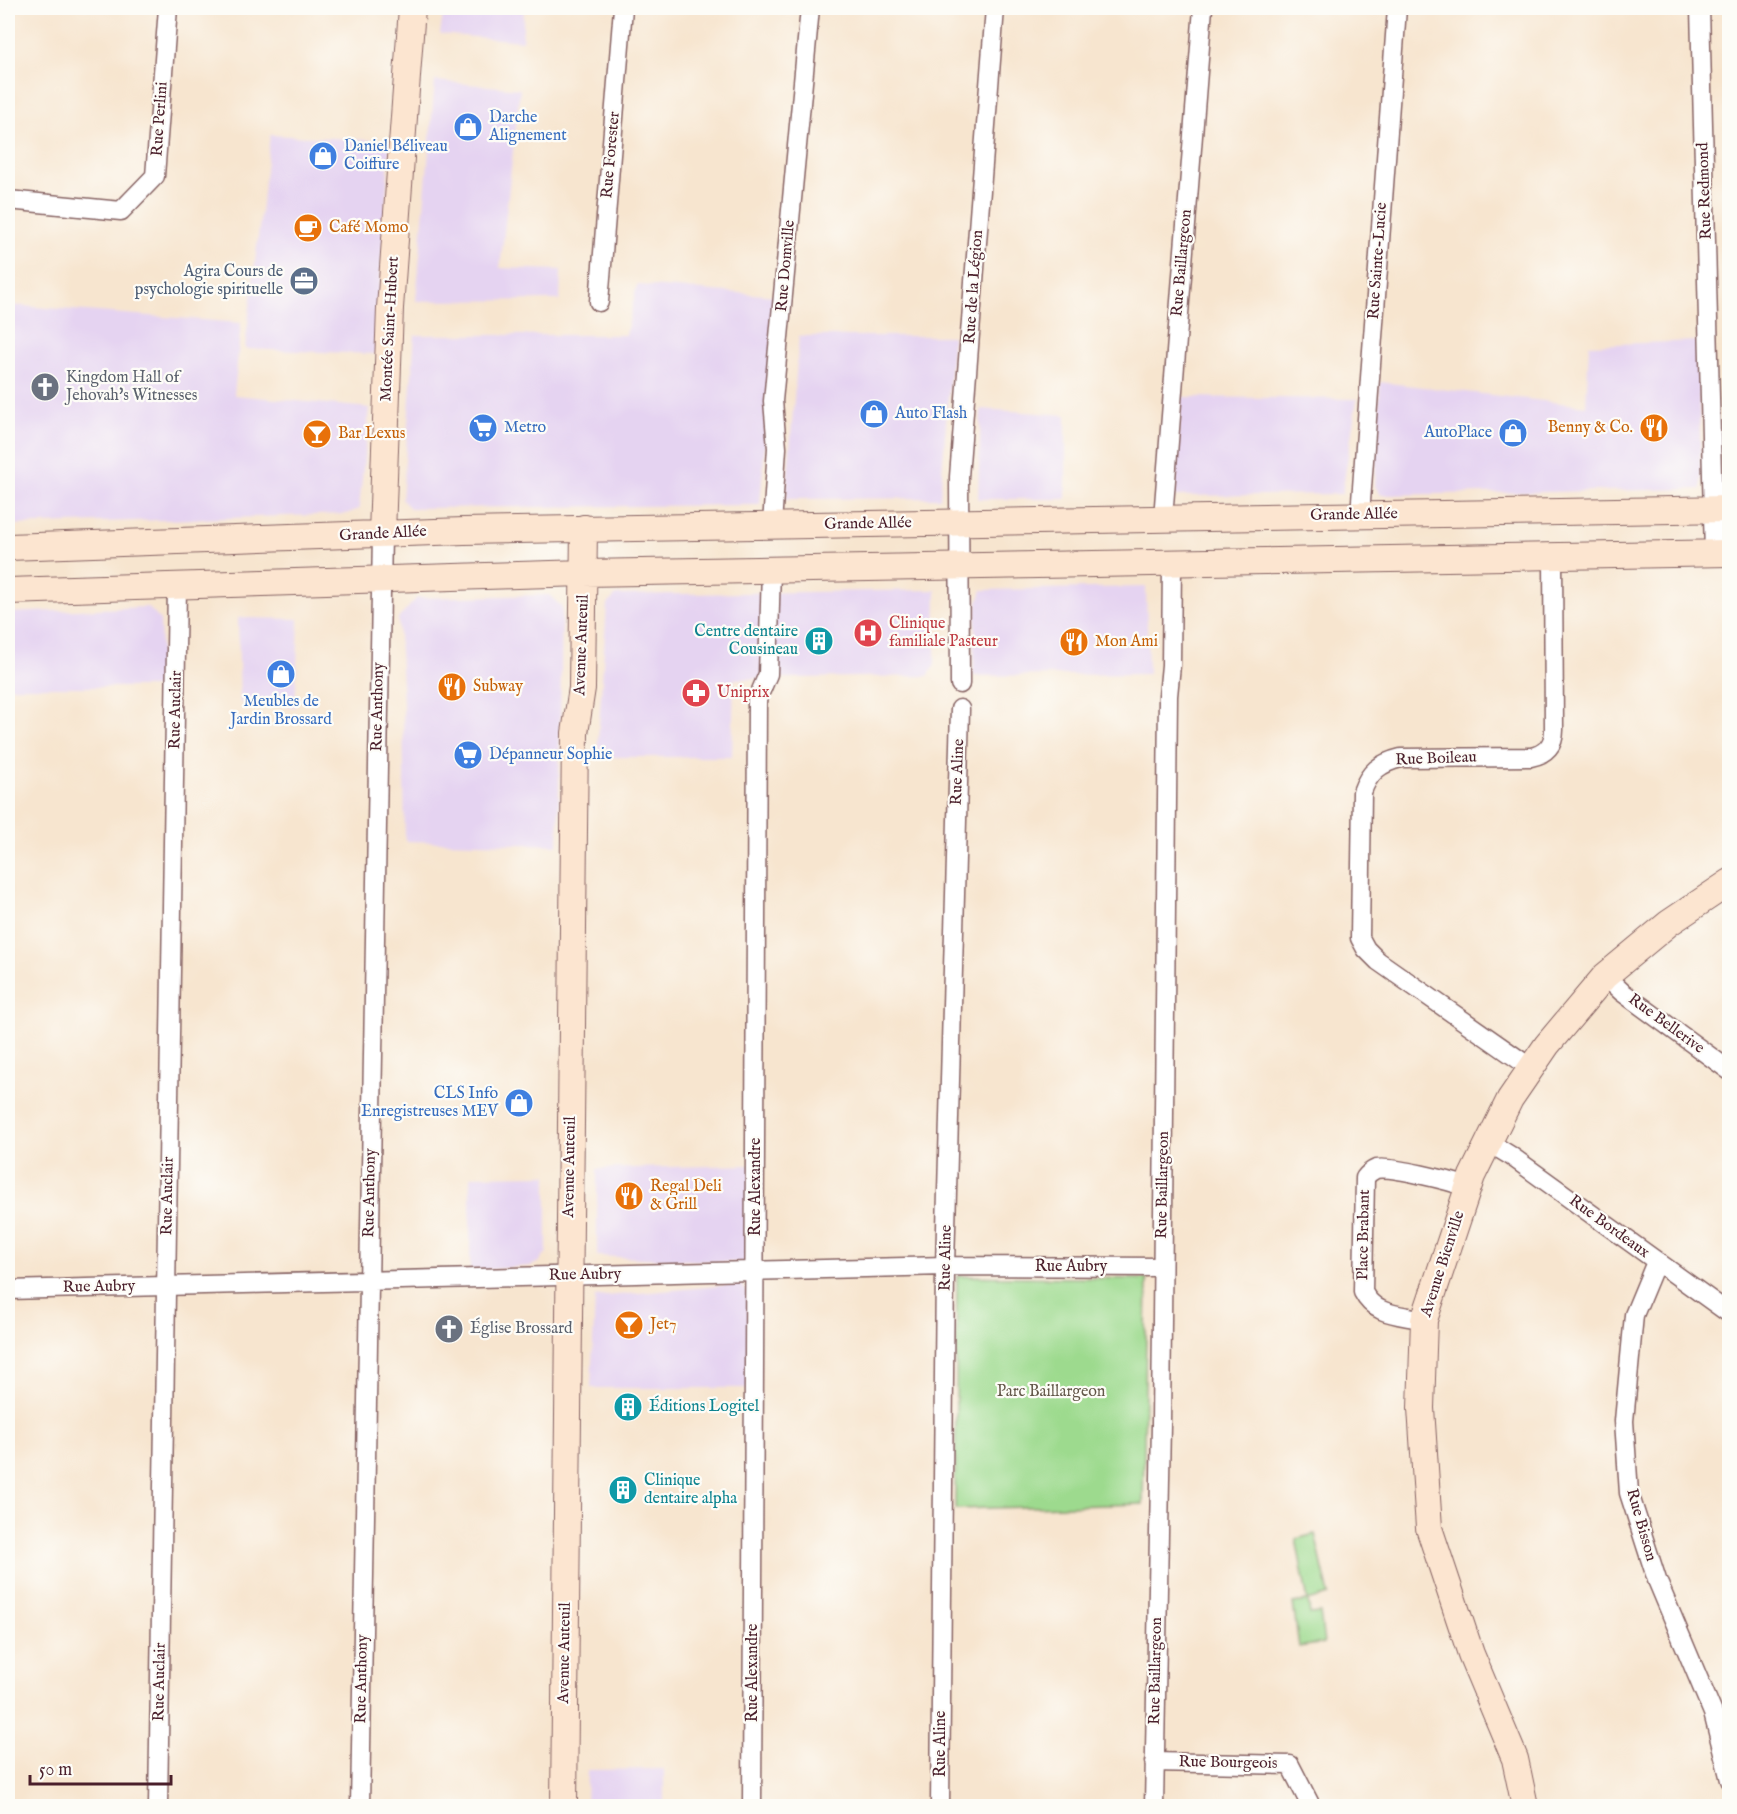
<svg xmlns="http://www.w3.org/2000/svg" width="1737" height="1814" viewBox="0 0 1737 1814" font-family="'IM FELL English',serif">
  <rect width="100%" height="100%" fill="#fdfcf7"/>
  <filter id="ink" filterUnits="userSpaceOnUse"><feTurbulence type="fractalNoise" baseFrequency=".0167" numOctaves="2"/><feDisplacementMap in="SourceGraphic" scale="12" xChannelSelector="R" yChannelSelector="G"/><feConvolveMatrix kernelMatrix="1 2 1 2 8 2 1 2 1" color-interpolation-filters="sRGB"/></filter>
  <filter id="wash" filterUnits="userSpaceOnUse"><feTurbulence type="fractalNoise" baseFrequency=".008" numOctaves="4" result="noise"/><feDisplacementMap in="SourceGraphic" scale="24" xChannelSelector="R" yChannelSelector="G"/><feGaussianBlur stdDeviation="1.35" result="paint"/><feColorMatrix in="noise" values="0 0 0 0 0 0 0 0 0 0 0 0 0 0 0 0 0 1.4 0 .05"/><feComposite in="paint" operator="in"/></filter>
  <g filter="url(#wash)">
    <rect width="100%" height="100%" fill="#f7e5cf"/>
    <!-- built -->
    <path fill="#e5d3f1" d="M444 8H524L522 41 440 34Z
      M435 81 520 89 500 268 561 270 560 300 416 301Z
      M270 135 390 141 375 354 245 349Z
      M637 285 777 296 760 505 410 508 402 500 415 335H626Z
      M8 305 241 323 234 395 369 408 359 509 346 514 8 525Z
      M799 336H953L940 498 786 499Z
      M1698 341 1701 489 1381 495 1375 486 1380 382 1586 406 1589 345Z
      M1725 395H1729V484L1726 473Z
      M1181 397 1357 399 1342 494 1175 496Z
      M981 409 1066 415V499H978Z
      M1146 587 1148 674 973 676 976 609 982 590Z
      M936 590 935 665 928 676 734 679 732 757H597L607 605 616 595Z
      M549 595 562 607 558 845 405 841 403 701 398 619 417 598Z
      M148 607 160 620 162 687H8V613Z
      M238 618 299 619 295 707 240 703Z
      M752 1165 749 1263 597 1256V1169Z
      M547 1175V1252L539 1262 531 1266 470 1271V1176Z
      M741 1284 749 1295 751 1388H591L595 1297Z
      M664 1769V1806H586L587 1770Z"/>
    <!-- green -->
    <path fill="#9dda8e" stroke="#747c5c" stroke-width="1.5" d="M957 1276 1147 1279 1143 1504 955 1509Z
      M1315 1534 1329 1595 1308 1601 1310 1614 1320 1613 1324 1643 1299 1647 1293 1603 1308 1601 1296 1539Z"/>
  </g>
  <g filter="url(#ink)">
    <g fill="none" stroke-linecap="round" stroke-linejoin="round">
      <!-- street casing -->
      <g stroke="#876464" stroke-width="21">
        <path id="street" d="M1700 8 1714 554
          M8 200 121 211 155 176 168 8
          M599 302 623 8
          M1360 515 1397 8
          M1163 518 1203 8
          M772 525 777 448 773 401 810 8
          M960 684 959 477 995 8
          M1605 976 1622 992 1730 1071
          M1531 1068 1378 961 1366 949 1360 938 1362 792C1369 772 1380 763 1401 758L1531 757C1546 754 1554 745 1554 730L1553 556
          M1488 1142 1511 1156 1730 1314
          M1656 1262 1634 1315 1624 1421 1629 1493 1657 1580 1713 1713 1730 1780
          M8 1290 945 1266 1162 1267
          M1424 1320C1399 1314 1375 1316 1363 1292L1365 1178C1368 1174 1371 1171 1376 1169 1392 1166 1451 1181 1467 1187
          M1154 1762 1290 1765 1311 1806
          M158 1806 177 586
          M360 1806 382 534
          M752 1806 757 700 768 674 771 569
          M940 1806 945 1266 960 709
          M1154 1806 1161 1424 1168 696 1171 665 1172 563"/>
      </g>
      <!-- secondary casing -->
      <g stroke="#876464" stroke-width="28">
        <path id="secondary" d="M382 534 390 308 412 8
          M8 547 464 531 1730 509
          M8 591 584 573 1730 553
          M564 1806 575 733 582 688 584 528
          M1525 1806 1515 1759 1471 1654 1429 1528 1421 1408 1424 1320 1472 1176 1510 1099 1547 1045 1605 976 1669 923 1730 882"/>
      </g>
      <!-- street -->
      <use href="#street" stroke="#fff" stroke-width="18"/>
      <!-- secondary -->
      <use href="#secondary" stroke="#fce5d0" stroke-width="26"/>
    </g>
  </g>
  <!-- icons -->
  <defs>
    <g id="shop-disc" transform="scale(1.5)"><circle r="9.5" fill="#3f7fe0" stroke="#fdfcf7"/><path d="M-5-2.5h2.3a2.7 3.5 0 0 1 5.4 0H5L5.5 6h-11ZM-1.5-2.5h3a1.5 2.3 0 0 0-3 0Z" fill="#fff"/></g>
    <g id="cafe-disc" transform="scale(1.5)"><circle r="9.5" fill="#e8710a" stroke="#fdfcf7"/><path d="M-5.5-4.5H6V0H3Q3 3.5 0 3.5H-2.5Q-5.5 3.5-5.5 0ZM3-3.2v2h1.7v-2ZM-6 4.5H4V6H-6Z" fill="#fff"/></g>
    <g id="office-disc" transform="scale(1.5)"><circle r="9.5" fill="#5c6f8a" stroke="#fdfcf7"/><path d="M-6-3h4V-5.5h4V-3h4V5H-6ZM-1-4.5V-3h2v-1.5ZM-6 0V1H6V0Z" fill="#fff"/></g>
    <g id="church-disc" transform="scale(1.5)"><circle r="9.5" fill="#6b7280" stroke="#fdfcf7"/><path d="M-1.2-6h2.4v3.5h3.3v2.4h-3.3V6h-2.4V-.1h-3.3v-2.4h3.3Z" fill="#fff"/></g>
    <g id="supermarket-disc" transform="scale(1.5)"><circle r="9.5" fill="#3f7fe0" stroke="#fdfcf7"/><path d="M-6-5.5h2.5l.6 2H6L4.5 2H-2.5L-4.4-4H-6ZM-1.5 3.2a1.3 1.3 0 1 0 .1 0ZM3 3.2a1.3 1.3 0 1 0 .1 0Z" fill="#fff"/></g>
    <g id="restaurant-disc" transform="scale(1.5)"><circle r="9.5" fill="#e8710a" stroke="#fdfcf7"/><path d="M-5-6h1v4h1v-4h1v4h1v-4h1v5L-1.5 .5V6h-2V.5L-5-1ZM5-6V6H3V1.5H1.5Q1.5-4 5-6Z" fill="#fff"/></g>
    <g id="bar-disc" transform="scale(1.5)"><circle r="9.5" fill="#e8710a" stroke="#fdfcf7"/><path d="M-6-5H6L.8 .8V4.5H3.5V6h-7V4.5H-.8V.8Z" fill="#fff"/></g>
    <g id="hospital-disc" transform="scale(1.5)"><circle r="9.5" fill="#e0444e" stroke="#fdfcf7"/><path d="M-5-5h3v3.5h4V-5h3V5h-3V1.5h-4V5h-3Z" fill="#fff"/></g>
    <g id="building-disc" transform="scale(1.5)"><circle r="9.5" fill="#0f9aa8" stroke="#fdfcf7"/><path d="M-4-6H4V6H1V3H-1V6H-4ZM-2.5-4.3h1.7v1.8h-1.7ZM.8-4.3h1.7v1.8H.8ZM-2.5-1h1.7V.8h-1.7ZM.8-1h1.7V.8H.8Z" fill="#fff"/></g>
    <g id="pharmacy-disc" transform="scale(1.5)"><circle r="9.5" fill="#e0444e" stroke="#fdfcf7"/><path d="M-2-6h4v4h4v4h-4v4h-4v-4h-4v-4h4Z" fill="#fff"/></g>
  </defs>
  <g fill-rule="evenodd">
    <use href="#shop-disc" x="468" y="127"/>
    <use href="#shop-disc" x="323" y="156"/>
    <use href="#cafe-disc" x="308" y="228"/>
    <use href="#office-disc" x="304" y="281"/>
    <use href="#church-disc" x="45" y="387"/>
    <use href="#shop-disc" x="874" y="414"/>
    <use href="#supermarket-disc" x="483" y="428"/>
    <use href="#restaurant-disc" x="1654" y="428"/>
    <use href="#shop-disc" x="1513" y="433"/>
    <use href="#bar-disc" x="317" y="434"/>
    <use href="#hospital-disc" x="868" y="633"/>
    <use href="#building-disc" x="819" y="641"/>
    <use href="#restaurant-disc" x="1074" y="642"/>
    <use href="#shop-disc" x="281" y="674"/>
    <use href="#restaurant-disc" x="452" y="687"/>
    <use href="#pharmacy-disc" x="696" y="693"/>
    <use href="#supermarket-disc" x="468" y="755"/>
    <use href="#shop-disc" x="519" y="1103"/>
    <use href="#restaurant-disc" x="629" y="1196"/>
    <use href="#bar-disc" x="629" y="1325"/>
    <use href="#church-disc" x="449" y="1329"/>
    <use href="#building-disc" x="628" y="1407"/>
    <use href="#building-disc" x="623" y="1490"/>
  </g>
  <g text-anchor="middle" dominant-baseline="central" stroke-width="4.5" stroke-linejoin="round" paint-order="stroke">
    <!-- shop labels -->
    <g font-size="16" fill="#366cbe" stroke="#fdfcf7" text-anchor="start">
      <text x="489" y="118">Darche<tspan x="489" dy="18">Alignement</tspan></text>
      <text x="344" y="147">Daniel Béliveau<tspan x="344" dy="18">Coiffure</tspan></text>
      <text x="895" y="414">Auto Flash</text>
      <text x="504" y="428">Metro</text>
      <text x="1492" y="433" text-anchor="end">AutoPlace</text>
      <text x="281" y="702" text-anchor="middle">Meubles de<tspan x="281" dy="18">Jardin Brossard</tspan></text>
      <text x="489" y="755">Dépanneur Sophie</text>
      <text x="498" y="1094" text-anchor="end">CLS Info<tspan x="498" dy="18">Enregistreuses MEV</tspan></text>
    </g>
    <!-- street labels -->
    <g font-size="16" fill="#4a1f2b" stroke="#fdfcf7">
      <text transform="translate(160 119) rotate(-86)">Rue Perlini</text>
      <text transform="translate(611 155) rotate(-85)">Rue Forester</text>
      <text transform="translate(1705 191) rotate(-92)">Rue Redmond</text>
      <text transform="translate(1378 261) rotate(-86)">Rue Sainte-Lucie</text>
      <text transform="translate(1182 263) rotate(-85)">Rue Baillargeon</text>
      <text transform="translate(786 266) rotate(-85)">Rue Domville</text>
      <text transform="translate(974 287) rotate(-86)">Rue de la Légion</text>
      <text transform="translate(390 329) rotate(-87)">Montée Saint-Hubert</text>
      <text transform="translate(1354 515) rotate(-1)">Grande Allée</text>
      <text transform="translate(868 524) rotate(-1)">Grande Allée</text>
      <text transform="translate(383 534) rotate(-3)">Grande Allée</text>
      <text transform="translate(582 645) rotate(-88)">Avenue Auteuil</text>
      <text transform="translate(378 707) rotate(-89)">Rue Anthony</text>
      <text transform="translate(176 710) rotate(-89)">Rue Auclair</text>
      <text transform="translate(1436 759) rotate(-2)">Rue Boileau</text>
      <text transform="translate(958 772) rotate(-88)">Rue Aline</text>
      <text transform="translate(1666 1024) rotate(36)">Rue Bellerive</text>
      <text transform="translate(570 1167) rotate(-89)">Avenue Auteuil</text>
      <text transform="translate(1163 1185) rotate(-89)">Rue Baillargeon</text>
      <text transform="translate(756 1187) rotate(-90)">Rue Alexandre</text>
      <text transform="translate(370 1193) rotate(-89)">Rue Anthony</text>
      <text transform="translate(168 1196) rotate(-89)">Rue Auclair</text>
      <text transform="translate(1609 1227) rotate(36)">Rue Bordeaux</text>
      <text transform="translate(1364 1235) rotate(-89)">Place Brabant</text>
      <text transform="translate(946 1258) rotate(-89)">Rue Aline</text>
      <text transform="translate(1443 1264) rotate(-72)">Avenue Bienville</text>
      <text x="1071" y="1267">Rue Aubry</text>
      <text transform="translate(585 1275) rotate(-1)">Rue Aubry</text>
      <text transform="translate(99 1287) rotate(-1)">Rue Aubry</text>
      <text transform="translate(1641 1525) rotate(74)">Rue Bisson</text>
      <text transform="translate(565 1653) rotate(-89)">Avenue Auteuil</text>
      <text transform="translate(1156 1671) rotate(-89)">Rue Baillargeon</text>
      <text transform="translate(753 1673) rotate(-90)">Rue Alexandre</text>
      <text transform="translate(362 1679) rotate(-89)">Rue Anthony</text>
      <text transform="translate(160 1682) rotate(-89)">Rue Auclair</text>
      <text transform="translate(941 1744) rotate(-90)">Rue Aline</text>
      <text transform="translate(1228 1763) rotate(1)">Rue Bourgeois</text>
    </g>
    <!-- food labels -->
    <g font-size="16" fill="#c56008" stroke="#fdfcf7" text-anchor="start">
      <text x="329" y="228">Café Momo</text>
      <text x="1633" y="428" text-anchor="end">Benny &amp; Co.</text>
      <text x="338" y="434">Bar Lexus</text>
      <text x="1095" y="642">Mon Ami</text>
      <text x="473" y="687">Subway</text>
      <text x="650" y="1187">Regal Deli<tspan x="650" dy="18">&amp; Grill</tspan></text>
      <text x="650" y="1325">Jet7</text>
    </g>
    <!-- service labels -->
    <g font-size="16" fill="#4e5e75" stroke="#fdfcf7" text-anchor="end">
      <text x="283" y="272">Agira Cours de<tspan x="283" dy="18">psychologie spirituelle</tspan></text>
    </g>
    <!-- worship labels -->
    <g font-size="16" fill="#5b616d" stroke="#fdfcf7" text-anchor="start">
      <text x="66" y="378">Kingdom Hall of<tspan x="66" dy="18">Jehovah's Witnesses</tspan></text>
      <text x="470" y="1329">Église Brossard</text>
    </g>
    <!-- health labels -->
    <g font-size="16" fill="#be3a42" stroke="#fdfcf7" text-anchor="start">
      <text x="889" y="624">Clinique<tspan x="889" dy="18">familiale Pasteur</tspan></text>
      <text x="717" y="693">Uniprix</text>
    </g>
    <!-- culture labels -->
    <g font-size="16" fill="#0d838f" stroke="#fdfcf7" text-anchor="start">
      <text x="798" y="632" text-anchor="end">Centre dentaire<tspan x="798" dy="18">Cousineau</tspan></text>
      <text x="649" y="1407">Éditions Logitel</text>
      <text x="644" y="1481">Clinique<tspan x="644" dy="18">dentaire alpha</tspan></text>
    </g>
    <!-- park labels -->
    <g font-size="16" fill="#635749" stroke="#fdfcf7">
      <text x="1051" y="1392">Parc Baillargeon</text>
    </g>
  </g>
  <!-- margin -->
  <rect width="1737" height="1814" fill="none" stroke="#fdfcf7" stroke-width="30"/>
  <!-- scale -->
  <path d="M30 1775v9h141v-9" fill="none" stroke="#4a1f2b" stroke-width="3"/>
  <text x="39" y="1775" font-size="18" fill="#4a1f2b" stroke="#fdfcf7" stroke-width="4.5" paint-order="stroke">50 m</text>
</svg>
